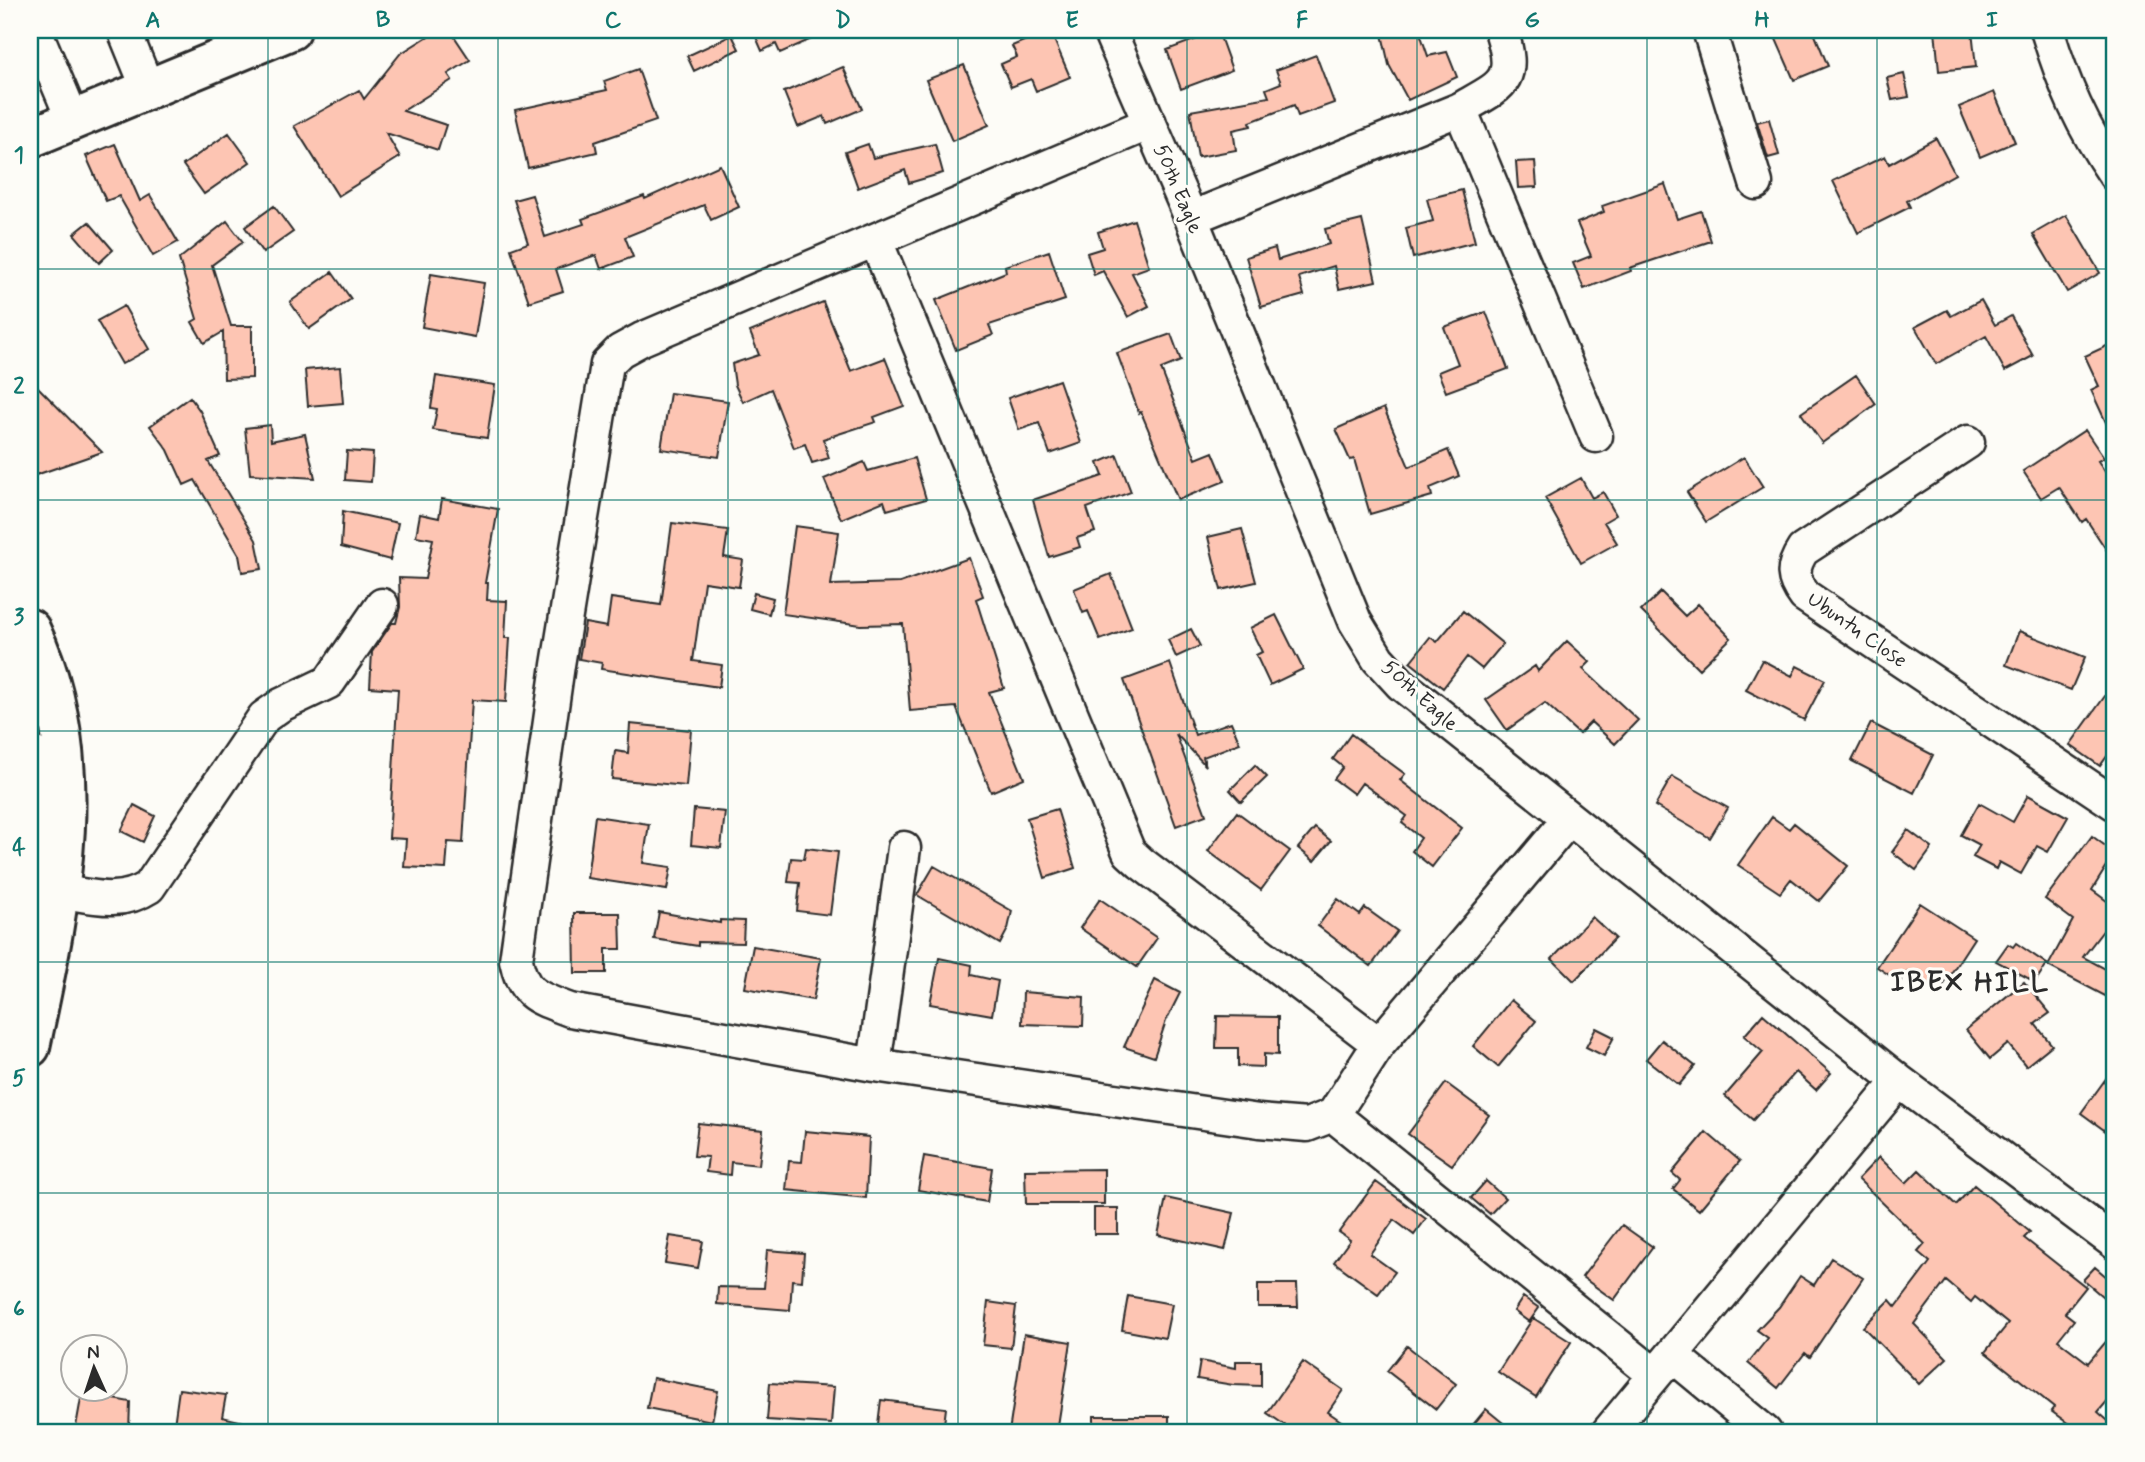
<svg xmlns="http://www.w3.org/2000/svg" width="2145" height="1462" viewBox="0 0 2145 1462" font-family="Mynerve,sans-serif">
  <rect width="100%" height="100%" fill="#fdfcf7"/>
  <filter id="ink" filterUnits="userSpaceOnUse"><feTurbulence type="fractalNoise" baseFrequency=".0143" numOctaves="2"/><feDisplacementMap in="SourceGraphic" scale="14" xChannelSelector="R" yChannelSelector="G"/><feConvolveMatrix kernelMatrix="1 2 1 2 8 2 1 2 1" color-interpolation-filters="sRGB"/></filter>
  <g filter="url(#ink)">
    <!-- building -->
    <path fill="#fdc5b3" stroke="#2b2b2b" stroke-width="2" d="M438 30H450L470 60 448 74 452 80 403 111 446 125 438 150 386 133 400 157 338 196 294 126 359 90 364 99 400 54Z
      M753 30H832L780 53 776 44 762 51Z
      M1050 30 1070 77 1036 91 1031 79 1011 87 1001 64 1017 57 1012 46Z
      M1381 30H1419L1428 56 1447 52 1457 77 1408 100 1389 65Z
      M1772 30H1813L1828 66 1794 80Z
      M1935 30H1972L1976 67 1939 71Z
      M1218 31 1232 70 1181 89 1167 50Z
      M732 35 739 49 694 71 687 56Z
      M1316 55 1334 103 1298 116 1294 105 1250 122 1251 126 1233 130 1236 150 1198 157 1190 111 1269 97 1266 89 1281 83 1276 70Z
      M964 65 989 125 952 141 926 80Z
      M843 67 862 109 827 124 824 116 798 127 784 92Z
      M638 69 656 121 595 142 597 152 528 168 515 110 607 90 604 81Z
      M1904 74 1909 97 1892 100 1887 78Z
      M1994 92 2015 142 1980 157 1959 107Z
      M1769 119 1779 155 1768 158 1757 122Z
      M229 133 250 162 204 194 183 165Z
      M1936 138 1955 174 1907 201 1910 207 1858 233 1833 181 1885 156 1889 164Z
      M115 144 140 201 150 195 178 242 153 256 119 196 106 201 86 156Z
      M868 144 873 158 935 144 943 173 909 183 905 170 858 188 845 152Z
      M1535 161 1537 187 1518 188 1516 162Z
      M720 165 739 207 711 220 704 205 625 237 633 257 601 269 596 255 556 269 563 291 529 302 511 249 528 243 514 200 532 195 545 237 584 224 582 219 644 196 645 199Z
      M1665 184 1677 219 1701 211 1711 241 1630 268 1631 271 1584 289 1573 263 1591 256 1577 223 1604 212 1602 206Z
      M1462 190 1475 242 1413 258 1406 228 1433 221 1427 199Z
      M274 206 293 232 263 253 245 227Z
      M2066 215 2100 273 2067 292 2033 234Z
      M1134 220 1149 267 1132 273 1149 306 1128 317 1103 271 1094 275 1087 253 1103 248 1098 232Z
      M1362 220 1376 281 1339 289 1334 266 1299 277 1304 295 1261 307 1246 257 1275 248 1278 260 1329 244 1325 229Z
      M227 221 243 242 212 265 231 326H252V378L224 379 223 332 204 343 192 322 197 319 179 259Z
      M89 222 113 250 99 263 74 234Z
      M1049 251 1065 300 989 325 993 335 956 350 936 300 1006 272 1005 266Z
      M332 272 351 299 309 329 290 302Z
      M431 274 484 283 475 337 422 327Z
      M1981 300 1995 325 2011 316 2033 356 2005 371 1986 336 1936 364 1915 327 1947 310 1951 316Z
      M823 302 851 371 885 358 904 406 874 417 876 422 823 439 829 458 812 463 805 444 794 448 771 389 743 402 735 385 732 364 759 355 750 332Z
      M124 306 149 349 122 364 97 321Z
      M1486 312 1508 369 1446 392 1438 372 1458 364 1444 327Z
      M1171 334 1181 361 1161 369 1196 459 1213 452 1225 481 1178 500 1141 412 1139 413 1117 353Z
      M2115 342V442L2091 390 2099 386 2085 356Z
      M340 367 343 403 308 406 305 370Z
      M1856 375 1876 404 1822 443 1801 413Z
      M436 376 495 385 487 438 433 430 437 409 431 408Z
      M30 379 102 452 30 477Z
      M1059 380 1081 443 1050 454 1039 423 1019 430 1008 398Z
      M670 393 728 401 719 457 661 449Z
      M190 397 200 411 220 456 208 461 256 540 262 569 242 572 239 555 195 480 184 485 168 450 150 426Z
      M1384 408 1409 467 1448 450 1459 476 1430 488 1432 496 1370 514 1354 459 1350 460 1336 429Z
      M270 425 271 441 305 434 315 478 250 474 245 428Z
      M2085 430 2104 458 2098 461 2115 487V563L2086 519 2082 522 2059 487 2041 498 2023 471Z
      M347 451 373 453 371 482 345 480Z
      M1117 455 1131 492 1087 508 1095 532 1077 538 1080 547 1049 557 1033 500 1103 476 1098 463Z
      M1744 457 1763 487 1706 522 1687 492Z
      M914 458 926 499 887 510 884 501 841 519 824 479 864 462 868 471Z
      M1581 478 1592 498 1603 492 1616 515 1604 522 1617 543 1581 563 1545 498Z
      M442 499 498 509 485 583H488L487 600 507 601 505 638H510L506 702 472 700 463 843 448 842 446 869 404 867 406 839 389 838 398 689 370 687 372 652 392 623H396L400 607 399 578 425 579 433 539 416 536 420 514 439 518Z
      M343 511 398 523 390 560 341 547Z
      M672 523 728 530 724 557 743 560 739 587 704 582 693 661 722 665 719 687 601 669 602 663 579 659 585 623 607 627 611 598 661 605Z
      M795 526 839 532 831 585 900 583 969 558 983 596 976 599 1004 688 989 692 1024 778 991 792 956 707 910 711 903 624 861 625 783 614Z
      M1242 529 1256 582 1221 590 1208 537Z
      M1111 574 1132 628 1100 640 1088 611 1083 613 1074 589Z
      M1661 592 1685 616 1698 604 1731 638 1699 669 1641 611Z
      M754 593 773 598 769 614 750 609Z
      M1463 611 1503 644 1482 669 1467 657 1443 688 1410 662 1430 637 1437 642Z
      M1276 615 1303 669 1270 685 1256 655 1262 652 1250 628Z
      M1191 629 1200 646 1176 657 1168 640Z
      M2019 631 2085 657 2071 690 2006 665Z
      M1567 641 1590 662 1583 669 1638 720 1615 744 1591 722 1579 734 1545 703 1507 730 1486 700 1535 666 1538 671Z
      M1762 660 1792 676 1797 666 1825 680 1804 720 1746 690Z
      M1170 663 1195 735 1231 722 1240 743 1203 757 1206 766 1176 734 1206 815 1176 826 1124 680Z
      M2115 682V745L2100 766 2070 745Z
      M1871 723 1933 755 1914 793 1852 761Z
      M630 724 691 730 686 786 612 779 615 751 628 753Z
      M1351 734 1405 774 1400 780 1462 828 1432 867 1412 851 1421 838 1402 823 1407 816 1362 783 1354 794 1334 779 1343 767 1333 759Z
      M1255 765 1267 777 1241 802 1230 790Z
      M1672 776 1728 808 1710 838 1655 806Z
      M2028 795 2068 817 2048 852 2037 846 2021 874 1999 862 1996 869 1973 857 1980 845 1961 835 1979 803 2013 822Z
      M134 805 155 816 143 842 121 831Z
      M694 809 725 812 721 848 691 845Z
      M1057 809 1075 868 1045 878 1027 818Z
      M1237 812 1290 851 1261 890 1208 851Z
      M595 816 649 824 643 863 671 867 667 890 587 878Z
      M1772 817 1789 829 1794 823 1848 866 1819 901 1791 879 1780 893 1738 865Z
      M1315 828 1331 841 1314 861 1298 848Z
      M1908 830 1932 848 1916 870 1892 852Z
      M2092 836 2115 853 2092 890 2115 907V915L2083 957 2115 974V997L2109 994 2107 997 2048 966 2073 920 2045 899Z
      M806 848 838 852 830 915 797 911 800 883 788 882 791 858 804 859Z
      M934 866 1012 911 1008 929 1000 944 917 895Z
      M1100 899 1157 938 1137 967 1080 928Z
      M1338 899 1360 915 1365 908 1397 931 1371 966 1318 926Z
      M1920 903 1974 938 1939 992 1907 972 1900 982 1877 967Z
      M659 912 720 923V920L744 921 743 943 698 942V946L654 939Z
      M574 913H620L621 949H606V973H575Z
      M1592 917 1615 938 1574 981 1552 959Z
      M2016 943 2047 964 2035 982 1996 961 2008 944 2013 947Z
      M753 946 821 958 813 1000 745 988Z
      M939 958 972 965 971 975 998 981 992 1015 930 1004Z
      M1155 980 1180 993 1166 1021 1154 1057 1124 1047Z
      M2024 982 2050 1013 2035 1024 2052 1045 2026 1066 2008 1044 1990 1059 1966 1030Z
      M1023 992 1084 997 1083 1026 1022 1024Z
      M1511 1000 1536 1021 1498 1067 1473 1046Z
      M1763 1014 1831 1073 1816 1090 1796 1072 1753 1120 1725 1096 1763 1052 1744 1036Z
      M1217 1016 1278 1017V1055L1264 1054V1067L1238 1066V1048H1216Z
      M1596 1028 1614 1037 1604 1056 1586 1047Z
      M1662 1040 1695 1066 1679 1085 1646 1059Z
      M2115 1066V1138L2081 1113Z
      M1446 1083 1489 1115 1452 1165 1408 1134Z
      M698 1123 763 1130 759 1165 731 1162 730 1175 706 1172 708 1157 694 1156Z
      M805 1131 869 1137 866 1198 786 1190 789 1161 802 1162Z
      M1706 1132 1740 1161 1699 1210 1673 1189 1680 1180 1672 1173Z
      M924 1156 992 1168 987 1202 918 1190Z
      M1879 1157 1906 1183 1919 1170 1956 1205 1974 1185 2030 1232 2024 1238 2086 1287 2065 1313 2074 1320 2058 1340 2088 1363 2115 1331V1392L2098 1412 2115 1427V1432H2080L2051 1411 2054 1407 1985 1352 2008 1324 1975 1297 1971 1302 1946 1281 1914 1324 1947 1358 1919 1384 1863 1327 1890 1300 1896 1307 1930 1262 1918 1252 1925 1244 1858 1179Z
      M1104 1169V1204H1026L1025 1170Z
      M1486 1181 1505 1198 1490 1214 1471 1198Z
      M1376 1182 1426 1219 1414 1235 1394 1220 1370 1254 1395 1272 1378 1294 1334 1262 1350 1240 1339 1232Z
      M1166 1198 1234 1213 1225 1250 1158 1235Z
      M1094 1208H1118V1234H1094Z
      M1622 1225 1653 1247 1614 1300 1582 1277Z
      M670 1236 703 1241 698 1268 665 1263Z
      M767 1250 804 1253 802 1281 792 1280 790 1310 717 1304 718 1287 764 1288Z
      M1831 1258 1863 1278 1810 1357 1805 1353 1778 1388 1748 1363 1768 1338 1757 1330 1779 1307 1800 1276 1814 1285Z
      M2095 1267 2115 1284V1307L2083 1280Z
      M1258 1284H1297L1298 1307H1258Z
      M1128 1296 1172 1304 1165 1338 1122 1330Z
      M1523 1297 1539 1308 1529 1322 1514 1311Z
      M988 1302 1016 1306 1011 1348 983 1345Z
      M1533 1318 1571 1342 1536 1397 1498 1372Z
      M1024 1334 1071 1342 1057 1432H1009Z
      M1407 1346 1456 1384 1436 1409 1387 1371Z
      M1200 1361 1236 1368V1361H1261V1386L1233 1385 1197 1379Z
      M1303 1362 1343 1390 1328 1412 1357 1432H1295L1267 1413Z
      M653 1378 718 1391 712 1421 647 1408Z
      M770 1383 834 1387 831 1424 767 1420Z
      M179 1389 226 1395 222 1417 257 1425 256 1432H173Z
      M82 1393 130 1402 129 1432H75Z
      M881 1400 946 1408 943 1432H877Z
      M1486 1409 1514 1432H1467Z
      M1094 1416H1169V1432H1094Z"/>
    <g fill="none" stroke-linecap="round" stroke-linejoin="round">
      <!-- minor casing -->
      <g stroke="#2b2b2b" stroke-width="37">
        <path id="minor" d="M35 30 73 120
          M124 30 148 89
          M1109 30 1191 218 1355 621 1378 659 1401 684 1899 1081 2115 1243
          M1709 30 1756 183
          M2047 30C2065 88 2081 125 2115 175
          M1460 109 1596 436
          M1150 123 642 339 620 351 607 364 558 665 516 960C523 996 539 998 570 1010L874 1065 1259 1121 1307 1125 1333 1115 1379 1044 1569 819
          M1191 218 1460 109C1502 85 1518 82 1501 30
          M876 241 1129 852 1141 863 1379 1044
          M1968 442 1803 550C1791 568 1792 579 1805 596L2115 804
          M30 753 35 754C38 760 44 767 46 774 50 790 37 875 30 890
          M58 891C91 896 120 906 149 887L264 717 281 705 329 682 382 605
          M874 1065 904 848
          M1333 1115 1655 1375
          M1673 1356 1765 1432
          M1608 1432 1899 1081"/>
      </g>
      <!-- major casing -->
      <g stroke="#2b2b2b" stroke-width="44">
        <path id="major" d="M30 138 291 30
          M30 629C93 761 59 910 30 1047"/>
      </g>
      <!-- minor -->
      <use href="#minor" stroke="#fdfcf7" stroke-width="32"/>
      <!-- major -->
      <use href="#major" stroke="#fdfcf7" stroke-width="38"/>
    </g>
  </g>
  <!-- grid -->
  <path fill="none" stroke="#0f766e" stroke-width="2" stroke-opacity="0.55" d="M268 30V1432M498 30V1432M728 30V1432M958 30V1432M1187 30V1432M1417 30V1432M1647 30V1432M1877 30V1432M30 269H2115M30 500H2115M30 731H2115M30 962H2115M30 1193H2115"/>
  <g text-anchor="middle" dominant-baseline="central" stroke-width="6" stroke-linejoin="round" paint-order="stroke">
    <!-- street labels -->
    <g font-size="21" fill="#2b2b2b" stroke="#fdfcf7">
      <text transform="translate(1178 189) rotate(67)">50th Eagle</text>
      <text transform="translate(1857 630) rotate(35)">Ubuntu Close</text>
      <text transform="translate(1420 696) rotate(42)">50th Eagle</text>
    </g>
    <!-- district labels -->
    <g font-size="28" font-weight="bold" letter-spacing="2" fill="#2b2b2b" stroke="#fdfcf7">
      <text x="1970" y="983">IBEX HILL</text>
    </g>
  </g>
  <!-- margin -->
  <rect width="2145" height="1462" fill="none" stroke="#fdfcf7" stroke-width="77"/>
  <!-- north arrow -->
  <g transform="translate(94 1368) rotate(357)"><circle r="33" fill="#fdfcf7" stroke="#a9a8a5" stroke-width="2"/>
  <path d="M0-5L12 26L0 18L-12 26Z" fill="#2b2b2b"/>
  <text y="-10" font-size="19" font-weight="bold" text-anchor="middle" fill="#2b2b2b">N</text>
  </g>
  <rect x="38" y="38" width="2068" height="1386" fill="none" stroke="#0f766e" stroke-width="2.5"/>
  <g font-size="23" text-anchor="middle" font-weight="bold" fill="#0f766e">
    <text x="153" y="27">A</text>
    <text x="383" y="27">B</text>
    <text x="613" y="27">C</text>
    <text x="843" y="27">D</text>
    <text x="1072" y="27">E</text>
    <text x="1302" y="27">F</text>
    <text x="1532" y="27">G</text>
    <text x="1762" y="27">H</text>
    <text x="1992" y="27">I</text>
    <text x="19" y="162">1</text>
    <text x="19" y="393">2</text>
    <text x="19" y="624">3</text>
    <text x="19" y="854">4</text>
    <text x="19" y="1085">5</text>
    <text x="19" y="1316">6</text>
  </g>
</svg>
